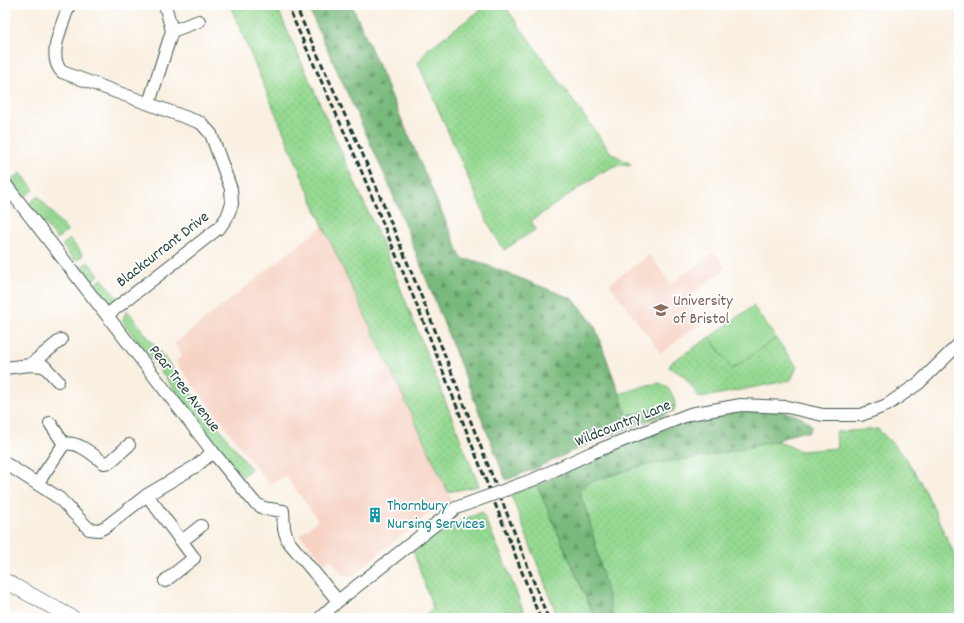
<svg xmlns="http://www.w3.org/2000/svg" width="964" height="623" viewBox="0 0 964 623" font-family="Dekko,sans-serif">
  <defs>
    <pattern id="grass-dots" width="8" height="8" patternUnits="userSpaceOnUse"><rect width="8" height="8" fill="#95d992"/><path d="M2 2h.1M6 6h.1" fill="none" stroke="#80bb7e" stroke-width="1.8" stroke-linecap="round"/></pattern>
    <pattern id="forest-firs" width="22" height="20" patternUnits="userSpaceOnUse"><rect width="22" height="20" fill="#78b97c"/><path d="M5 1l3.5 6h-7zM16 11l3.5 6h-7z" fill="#629866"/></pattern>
  </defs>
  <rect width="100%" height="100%" fill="#fff"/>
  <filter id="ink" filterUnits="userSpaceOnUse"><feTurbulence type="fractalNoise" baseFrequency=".025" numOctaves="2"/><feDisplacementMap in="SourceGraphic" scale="8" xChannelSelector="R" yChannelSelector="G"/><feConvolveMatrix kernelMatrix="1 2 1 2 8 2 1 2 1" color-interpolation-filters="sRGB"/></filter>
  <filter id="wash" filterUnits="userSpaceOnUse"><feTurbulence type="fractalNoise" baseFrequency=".012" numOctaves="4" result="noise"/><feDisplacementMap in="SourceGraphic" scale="16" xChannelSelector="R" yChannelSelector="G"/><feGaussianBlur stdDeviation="0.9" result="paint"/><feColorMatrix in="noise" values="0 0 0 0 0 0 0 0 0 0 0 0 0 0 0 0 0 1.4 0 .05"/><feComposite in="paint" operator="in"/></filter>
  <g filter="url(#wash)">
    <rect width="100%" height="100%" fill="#f9f0e2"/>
    <!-- built -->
    <path fill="#f6d2c3" d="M323 226 452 501 431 511 351 577 343 575 331 559 325 563 300 535 318 520 285 475 270 486 175 361 183 356 174 344Z
      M714 252 726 268 685 299 702 322 661 353 609 284 649 255 671 284Z"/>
    <!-- grass -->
    <path fill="url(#grass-dots)" stroke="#5a8b63" d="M230 5H276L388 257 479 486 448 492 323 226Z
      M487 5H504L611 153 631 164 615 166 602 172 531 221 536 229 504 250 488 223 418 63 428 49Z
      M21 173 34 190 24 197 11 180Z
      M38 196 67 231 57 239 29 204Z
      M70 239 83 255 75 261 62 245Z
      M88 262 99 275 91 282 80 268Z
      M102 279 119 300C107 308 100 294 94 285Z
      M127 310 251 469 242 477 125 325 123 319Z
      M710 337 732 369 776 338 797 367 791 380 700 398 684 376 669 367 673 361Z
      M660 383C670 388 674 395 675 406L627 415 619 394 648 385Z
      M878 429 906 458 926 492 959 565V618H613L588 515 579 492 589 482 648 464 702 457 777 441 801 451 837 448 836 432Z
      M537 485 595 618H558L511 495Z
      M482 512 504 561 526 618H421L433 608 413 551 458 522Z"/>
    <!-- forest -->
    <path fill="url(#forest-firs)" stroke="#4c7b58" d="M307 5H352L462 259 476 261 573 299 594 324 627 415 675 406 674 411 597 440 534 469 506 480 387 180Z
      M740 410C764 411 795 407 812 426L809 432H797L777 441 702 457 648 464 589 482 579 492 588 515 613 618H595L537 485 592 458 691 419Z"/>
    <!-- garden -->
    <path fill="#95d992" stroke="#5a8b63" d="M753 306 776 338 732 369 710 337Z"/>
  </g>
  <g filter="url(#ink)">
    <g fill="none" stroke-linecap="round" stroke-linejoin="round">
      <!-- minor casing -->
      <g stroke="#40584e" stroke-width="14">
        <path id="minor" d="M69 5C63 24 46 56 62 72L201 123 211 134 231 189 232 204 227 217 220 227 107 315
          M172 31 199 21
          M149 103 172 31 165 5
          M5 184 213 452 254 502 263 508 283 511 284 529 288 541 338 601
          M30 365 44 366 58 381
          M5 368 30 365 61 340
          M50 423 64 444
          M5 463 59 498 89 529 99 530 107 526 147 495 196 466 213 452
          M535 479 591 453 690 414 741 405 787 407 823 415H861L887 405 919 383 959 344
          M37 484 64 444C79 441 93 455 104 463L110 462 129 445
          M147 495 194 558 165 581
          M182 541 201 526
          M320 618 338 601 456 508"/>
      </g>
      <!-- tertiary casing -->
      <g stroke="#40584e" stroke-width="16">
        <path id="tertiary" d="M5 581 73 618"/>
      </g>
      <!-- minor -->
      <use href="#minor" stroke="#fff" stroke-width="12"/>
      <!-- tertiary -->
      <use href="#tertiary" stroke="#fff" stroke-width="15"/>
      <!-- rail -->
      <path stroke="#1f3d34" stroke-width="3" stroke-dasharray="6 3" stroke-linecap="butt" d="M287 5 356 158 422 318 540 618
        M295 5 363 155 429 315 548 618"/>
      <!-- minor-bridge casing -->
      <g stroke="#40584e" stroke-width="14" stroke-linecap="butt">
        <path id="minor-bridge" d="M456 508 535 479"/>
      </g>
      <!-- minor-bridge -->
      <use href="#minor-bridge" stroke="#fff" stroke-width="12"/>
    </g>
  </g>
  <!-- icons -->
  <defs>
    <g id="university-bare" transform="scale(1.2)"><path d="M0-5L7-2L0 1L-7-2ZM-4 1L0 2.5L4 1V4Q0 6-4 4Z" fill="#8d6e63" stroke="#fff" stroke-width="2.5" paint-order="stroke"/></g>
    <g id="building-bare" transform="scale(1.2)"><path d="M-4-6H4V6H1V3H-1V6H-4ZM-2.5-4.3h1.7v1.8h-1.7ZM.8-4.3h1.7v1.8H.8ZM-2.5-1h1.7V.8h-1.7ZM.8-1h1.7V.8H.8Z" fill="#0f9aa8" stroke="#fff" stroke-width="2.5" paint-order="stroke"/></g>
  </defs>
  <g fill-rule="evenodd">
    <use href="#university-bare" x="661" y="310"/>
    <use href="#building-bare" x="375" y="515"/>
  </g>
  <g text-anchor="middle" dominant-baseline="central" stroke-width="3.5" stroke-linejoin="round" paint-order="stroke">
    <!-- street labels -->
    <g font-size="16" fill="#1f3d34" stroke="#fff">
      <text transform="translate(163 250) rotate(-38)">Blackcurrant Drive</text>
      <text transform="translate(184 389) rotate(52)">Pear Tree Avenue</text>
      <text transform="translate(623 424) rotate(-22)">Wildcountry Lane</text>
    </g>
    <!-- education labels -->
    <g font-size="16" fill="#785e54" stroke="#fff" text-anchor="start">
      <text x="673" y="301">University<tspan x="673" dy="18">of Bristol</tspan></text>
    </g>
    <!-- culture labels -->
    <g font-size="16" fill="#0d838f" stroke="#fff" text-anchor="start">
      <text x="387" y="506">Thornbury<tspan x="387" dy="18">Nursing Services</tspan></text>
    </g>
  </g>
  <!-- margin -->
  <rect width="964" height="623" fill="none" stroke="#fff" stroke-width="20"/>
</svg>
